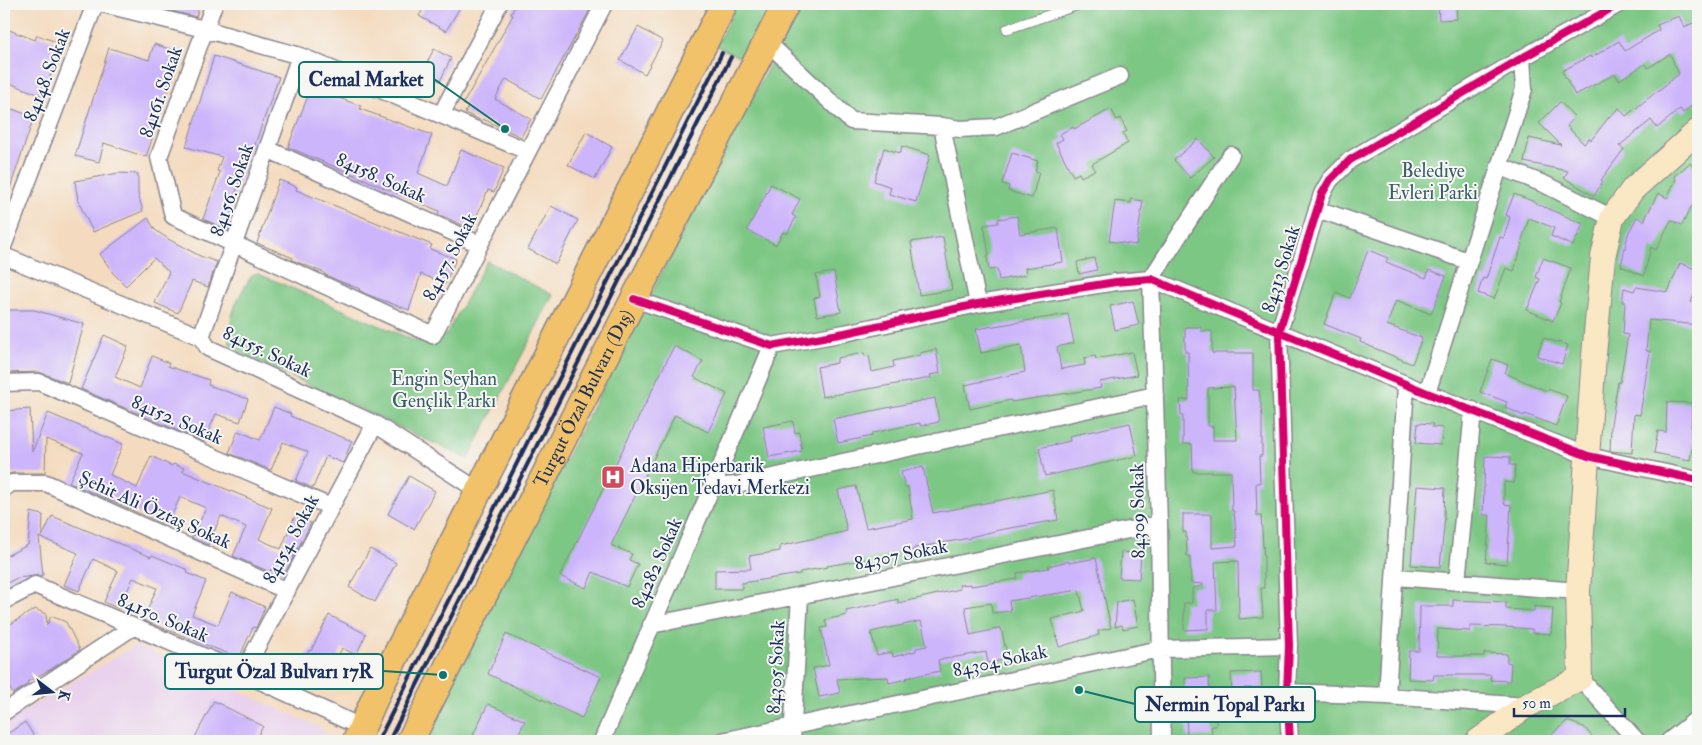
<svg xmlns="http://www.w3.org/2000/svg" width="1702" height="745" viewBox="0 0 1702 745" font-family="'IM FELL Double Pica',serif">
  <rect width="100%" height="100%" fill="#f6f6f2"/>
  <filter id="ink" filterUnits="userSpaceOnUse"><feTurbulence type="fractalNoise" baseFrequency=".02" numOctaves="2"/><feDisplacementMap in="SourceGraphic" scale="10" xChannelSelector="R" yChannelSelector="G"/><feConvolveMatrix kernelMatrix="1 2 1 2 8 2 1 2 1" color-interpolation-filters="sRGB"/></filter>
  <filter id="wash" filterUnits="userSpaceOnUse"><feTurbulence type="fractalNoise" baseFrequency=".0096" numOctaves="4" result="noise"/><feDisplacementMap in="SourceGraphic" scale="20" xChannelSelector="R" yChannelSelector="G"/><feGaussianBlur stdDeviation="1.12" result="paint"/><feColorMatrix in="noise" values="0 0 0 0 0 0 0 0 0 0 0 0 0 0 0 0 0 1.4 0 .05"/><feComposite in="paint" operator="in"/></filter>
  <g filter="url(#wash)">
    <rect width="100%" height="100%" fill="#f4dbbf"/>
    <!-- built -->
    <path fill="#e9d2ed" d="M136 645 321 728 330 741H4V723Z"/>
    <!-- green -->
    <path fill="#7dc784" stroke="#4c7b71" d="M737 4H773L743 59 716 46Z
      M801 4H1698V741H420Z
      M487 261 553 295 468 459 240 353 230 345C228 316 237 297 253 274H259L418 342 446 335Z"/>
    <g id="blocks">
      <!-- building -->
      <path fill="#cdb5fb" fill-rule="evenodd" d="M152 4H200L196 17 152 6Z
        M426 4H462L446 31 419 16Z
        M516 4H593L541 99 506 79 495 99 531 119 521 137 483 119 482 121 465 113 468 107 463 104 513 15 511 14Z
        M1438 4H1456L1457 19 1439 20Z
        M1679 16 1684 27 1698 21V100L1683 113 1680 109 1657 128 1651 120 1619 146 1624 149 1601 180 1603 181 1594 196 1564 178 1568 171 1524 162 1529 138 1561 145 1539 123 1560 102 1575 117 1567 126 1584 144 1589 138 1591 140 1609 117 1619 108 1626 116 1679 74 1670 54 1648 68 1645 64 1619 80 1615 74 1575 95 1562 71 1590 56 1591 58 1619 41 1625 51 1659 30 1657 25Z
        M638 27 663 41 645 74 620 60Z
        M4 28 35 40 37 35 62 44 43 96 4 81Z
        M154 44 181 53 146 157 104 143 99 162 75 156 109 48 149 60Z
        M434 49 451 58 440 81 422 72Z
        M214 56 279 77 254 147 252 146 235 195 230 212 234 214 228 230 203 219 220 172 217 171 222 157 186 147Z
        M311 88 361 106 360 109 432 135 418 173 447 186 461 150 504 168 494 192 488 190 471 229 438 214 439 211 288 147Z
        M4 106 34 117 6 200H4Z
        M1111 109 1117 120 1120 118 1127 131 1123 133 1128 143 1092 164 1095 170 1081 177 1079 173 1073 176 1056 143 1063 139 1060 134 1073 127 1074 129Z
        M586 132 612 147 595 179 568 165Z
        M1198 139 1214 157 1190 178 1174 160Z
        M902 146 930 155 916 202 889 194 891 187 874 181 884 148 900 153Z
        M1012 153 1038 161 1035 171 1039 172 1032 198 1008 191 1009 186 1002 184Z
        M1690 163 1698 173V201L1691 207 1682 225 1671 220 1656 250 1651 247 1644 276 1621 266 1628 234 1637 217 1644 221 1658 193 1667 198 1676 179 1674 176Z
        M119 173 138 174V194L143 211 93 232 78 201 75 181Z
        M279 180 297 187 296 190 432 245 430 249 456 259 445 284 421 274 409 310 366 294 359 290 360 289 339 281 324 274 325 273 292 260 293 258 257 243Z
        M771 184 800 199 792 215 796 217 787 234 783 232 776 245 747 230Z
        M1514 194 1535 202V203L1583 224 1573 246 1551 236 1554 228 1529 218 1521 243 1522 244 1514 271 1506 268 1494 299 1478 293 1483 278 1486 279 1500 237 1504 238 1510 217 1506 215Z
        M1131 199 1143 201 1136 245 1109 241 1115 201 1131 203Z
        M551 206 578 220 556 264 528 249Z
        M1017 216 1020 234 1058 228 1063 262 1025 268 1026 275 999 280 997 269 989 270 987 256H989L984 225 998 223V219Z
        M148 218 155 230 170 240 200 256 217 262 208 287 192 281 178 313 155 303 169 272 154 258 126 286 113 273 100 254Z
        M943 237 952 290 919 295 911 242Z
        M1368 250 1388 258 1386 262 1426 278 1429 270 1446 276 1431 314 1396 300 1387 325 1422 338 1412 364 1360 342 1361 339 1324 324 1336 292 1350 298Z
        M1094 258 1097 270 1079 274 1077 262Z
        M1543 258 1571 268 1559 302 1561 303 1553 321 1527 310 1540 279 1536 277Z
        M1680 263 1698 270V285L1691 302 1698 303V325L1649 320 1646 351H1650L1640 415 1634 414 1632 453 1610 451 1611 424 1618 382H1620L1628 335 1623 334 1625 302H1622L1624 288 1634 291 1636 287 1668 292Z
        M834 272 841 312 817 316 814 298 820 297 816 275Z
        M1133 301 1139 325 1115 330 1110 306Z
        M4 310H34L84 324 68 383 39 372 4 373Z
        M1068 314 1074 343 1057 347 1061 369 1085 365 1084 358 1095 356 1096 359 1132 352 1137 375 1100 382 1101 388 1011 402V400L970 409 965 385 1025 372 1021 345 981 353 976 329Z
        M1185 327H1201V331H1212V353H1253V390H1259L1262 415V456H1259L1260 483H1256L1257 516H1261L1264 559V588H1261L1263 617 1239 619 1238 561 1215 562 1217 610H1208V629L1184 630V603H1192V588L1203 586V584L1191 583 1190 556H1187L1186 532H1183V514H1212V548L1237 546 1234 511H1232L1231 472H1193L1192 444H1183V416H1181L1180 400H1189L1188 352H1185ZM1234 387 1237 440H1213V426H1208V388Z
        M104 335 128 346 115 377 140 388 152 356 169 363 168 366 209 380 208 385 248 399 240 422 216 414 204 442 81 389Z
        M1543 338 1568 345 1562 364 1537 356Z
        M674 346 703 361 694 377 727 394 708 432 675 415 611 545 632 554 629 560 638 564 627 587 593 572 586 588 560 576Z
        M936 349 940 373 930 375 931 378 822 397 817 367 837 363V358L864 353 865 356 869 355 872 372 894 367 893 361 920 355V353Z
        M1492 359 1508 365 1505 373 1547 391 1548 389 1567 396 1556 426 1525 414 1524 416 1505 407 1507 402 1480 392Z
        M935 398 939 422 920 426V423L872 433V436L838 443 833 419Z
        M1667 402 1692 403 1691 437 1694 438 1690 460 1654 453 1658 431 1666 432Z
        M274 407 291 414 290 416 352 441 343 463 326 456 313 488 296 481 308 452 283 442 271 470 229 453 238 431 260 440Z
        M30 409 32 452 48 413 123 444 110 475 137 488 151 456 172 466 173 464 184 468 182 471 272 508 259 539 281 549 295 516 311 523 284 575 271 569 270 572 233 556 246 527 221 516 208 545 192 538 206 508 180 497 167 526 69 482 83 453 46 439 45 473H12L4 476V411Z
        M793 421 795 433 799 432 802 451 769 457 763 427Z
        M1130 423 1137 456 1045 476 1039 448 1070 441 1069 436Z
        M1418 423 1433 424 1432 427 1443 428 1441 445 1416 443Z
        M1485 456 1510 457V465H1515L1514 483 1504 482V504L1511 505 1507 564 1486 562 1490 515H1483Z
        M923 467 933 513 1053 490 1058 520 999 530 970 537V538L914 548V550L884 556 827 566 828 567 800 572V574L742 583V589H715V570L751 569 749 556 780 551V546L847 531 838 490 856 486 866 528 913 519 908 487H905L901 472Z
        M409 476 435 491 414 529 388 514Z
        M1417 486 1445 488 1444 516 1445 517 1440 567 1411 565Z
        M31 512 43 515 42 537 52 516 151 557 152 555 188 570 187 573 206 581 192 615 218 625 232 592 265 607 256 628 253 627 239 658 143 620 157 588 133 578 119 609 104 602 118 571 93 559 79 591 64 585 78 553 39 537 43 575 17 578 7 583 4 576V557L28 545Z
        M370 549 396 563 375 602 349 587Z
        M1121 552 1141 554 1139 579 1119 578Z
        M1096 558 1111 628 1098 631 1099 635 1059 647 1052 619 1084 611 1079 590 1009 601 1011 611 992 613 991 603 965 607 970 635 1001 628 1008 659 988 663 986 652 938 660 940 671 906 678 907 679 889 683 888 677 837 679 840 693 819 697 813 668 829 665 821 628 827 627 825 620 847 615 846 611 882 603 898 599V603L960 589 959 585 971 584V586L1017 579V573L1049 568 1048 566 1069 561V563ZM921 621 927 646 916 648V651L893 657 892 652 877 655 871 632Z
        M1133 599 1138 626 1123 629 1122 625 1115 627 1117 602Z
        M1453 600 1506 602V609L1534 611V606L1553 608 1551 634 1532 633V629L1505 627 1470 626V631L1438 629 1437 656H1484V653L1507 654V662L1511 663 1510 681 1490 680 1491 675H1434L1433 680 1408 679 1409 651H1419L1420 606H1453Z
        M35 609 46 614 47 625 51 616 66 622 80 650 51 669 27 682 28 684 13 694 9 687 4 690V628Z
        M329 615 366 634 356 655 342 648 325 684 312 677 307 689 276 674 286 654 303 662 309 650 311 651Z
        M506 634 601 677 582 718 488 674Z
        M1261 672 1262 688H1244V694H1232L1231 673Z
        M1209 677 1210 714H1216V726H1211L1212 736 1187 737 1185 678Z
        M214 701 263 726 255 741H193Z
        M488 704 525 721 515 741H487L473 735Z
        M1567 721 1584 727 1596 741H1544Z
        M25 722 37 741H4V736Z"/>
    </g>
  </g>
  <g filter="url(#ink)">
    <use href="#blocks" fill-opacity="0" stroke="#88858e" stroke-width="1"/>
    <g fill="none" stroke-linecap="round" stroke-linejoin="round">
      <!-- lane casing -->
      <g stroke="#88858e" stroke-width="11">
        <path id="lane" d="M1007 29 1081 4"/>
      </g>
      <!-- street casing -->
      <g stroke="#88858e" stroke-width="19">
        <path id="street" d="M103 4 204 29 300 56 527 151
          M214 4 159 157 173 216 433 335 604 4
          M766 41 851 121 942 126 960 129 996 127 1120 76
          M441 115 499 4
          M942 126 978 304
          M267 149 479 244
          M1499 166 1546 185 1612 218
          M1317 209 1468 261
          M4 244 95 4
          M4 256 201 337 208 348 375 424 479 491
          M634 299 772 346 845 333 978 304 1116 282 1151 279 1427 393 1588 456 1698 480
          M201 337 300 56
          M4 383 39 382 331 507
          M1427 393 1524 89 1522 58
          M714 484 724 486 736 485 1155 395
          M4 488 12 483H46L287 591
          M1396 577 1578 591
          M1457 582 1473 410
          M4 601 35 585 243 673 363 728
          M651 625 1159 524
          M243 673 375 424
          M1580 678 1637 741
          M1287 692 1387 696 1526 706
          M1387 696 1406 385
          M4 712 133 627
          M602 741C658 609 717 478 772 346
          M722 741 1160 649 1289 646
          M792 741 800 595
          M1162 741 1159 524 1151 279 1231 155
          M1290 741 1287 692 1289 646 1279 332 1322 194 1330 180 1350 160 1522 58 1619 4
          M1669 741 1698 718"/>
      </g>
      <!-- secondary casing -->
      <g stroke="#88858e" stroke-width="26">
        <path id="secondary" d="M1478 741 1526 706 1580 678 1578 591 1594 355 1603 257 1612 218 1633 189 1698 131"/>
      </g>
      <!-- primary casing -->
      <g stroke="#88858e" stroke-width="29">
        <g id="primary">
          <path d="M356 741 378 691 724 4"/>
          <path id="s1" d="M410 741 634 299 786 4"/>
        </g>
      </g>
      <!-- lane -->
      <use href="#lane" stroke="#fff" stroke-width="9"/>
      <!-- street -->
      <use href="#street" stroke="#fff" stroke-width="16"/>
      <!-- secondary -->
      <use href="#secondary" stroke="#fae7c3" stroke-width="24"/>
      <!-- primary -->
      <use href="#primary" stroke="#f2c26a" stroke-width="26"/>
      <!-- rail -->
      <path stroke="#1b2f5e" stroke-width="4" d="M378 741 722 53
        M389 741 731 57"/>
      <!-- cycleway casing -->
      <g stroke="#f6f6f2" stroke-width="11">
        <path id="cycleway" d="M634 299 772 346 845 333 978 304 1116 282 1151 279 1427 393 1588 456 1698 480
          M1290 741 1287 692 1289 646 1279 332 1322 194 1330 180 1350 160 1522 58 1619 4"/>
      </g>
      <!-- cycleway -->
      <use href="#cycleway" stroke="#d6006c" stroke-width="8"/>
    </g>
  </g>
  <!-- icons -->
  <defs>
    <g id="hospital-square" transform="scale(1.25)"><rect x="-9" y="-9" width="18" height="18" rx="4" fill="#d1495b" stroke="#f6f6f2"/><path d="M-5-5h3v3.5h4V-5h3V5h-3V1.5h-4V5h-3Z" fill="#fff"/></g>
  </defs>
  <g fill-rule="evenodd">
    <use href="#hospital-square" x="613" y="477"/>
  </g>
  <g text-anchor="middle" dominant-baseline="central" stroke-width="4" stroke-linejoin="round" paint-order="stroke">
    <!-- street labels -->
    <g font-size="19" fill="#1b2f5e" stroke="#f6f6f2">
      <text transform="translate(47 75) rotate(-69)">84148. Sokak</text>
      <text transform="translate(161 92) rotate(-71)">84161. Sokak</text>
      <text transform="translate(381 178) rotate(24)">84158. Sokak</text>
      <text transform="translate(232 190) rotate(-71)">84156. Sokak</text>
      <text transform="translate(450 257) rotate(-63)">84157. Sokak</text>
      <text transform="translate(1281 269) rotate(-73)">84313 Sokak</text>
      <text transform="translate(267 352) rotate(25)">84155. Sokak</text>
      <text stroke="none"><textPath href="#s1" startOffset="384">Turgut Özal Bulvarı (Dış)</textPath></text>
      <text transform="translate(177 420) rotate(23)">84152. Sokak</text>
      <text transform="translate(155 510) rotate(24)">Şehit Ali Öztaş Sokak</text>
      <text transform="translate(1138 511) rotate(-91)">84309 Sokak</text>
      <text transform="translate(291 539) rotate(-62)">84154. Sokak</text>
      <text transform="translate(901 555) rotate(-11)">84307 Sokak</text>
      <text transform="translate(657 563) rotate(-66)">84282 Sokak</text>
      <text transform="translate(163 618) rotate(23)">84150. Sokak</text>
      <text transform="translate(1000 661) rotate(-12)">84304 Sokak</text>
      <text transform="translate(776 667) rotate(-87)">84305 Sokak</text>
    </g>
    <!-- park labels -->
    <g font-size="19" fill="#385d69" stroke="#f6f6f2">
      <text x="1433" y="171">Belediye<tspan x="1433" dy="22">Evleri Parki</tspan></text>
      <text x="444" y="379">Engin Seyhan<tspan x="444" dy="22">Gençlik Parkı</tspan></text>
    </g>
    <!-- poi labels -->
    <g font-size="19" fill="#1b2f5e" stroke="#f6f6f2" text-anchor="start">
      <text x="630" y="466">Adana Hiperbarik<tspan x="630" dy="22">Oksijen Tedavi Merkezi</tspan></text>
    </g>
  </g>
  <!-- callouts -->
  <path fill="none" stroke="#0f766e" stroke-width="2" d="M505 129L434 79M443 675L383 671M1079 690L1135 704"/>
  <g fill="#0f766e" stroke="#f6f6f2" stroke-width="2">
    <circle cx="505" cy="129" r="5"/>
    <circle cx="443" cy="675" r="5"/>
    <circle cx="1079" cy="690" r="5"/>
  </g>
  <g fill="#f6f6f2" stroke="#0f766e" stroke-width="2">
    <rect x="299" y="62" width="135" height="35" rx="5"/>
    <rect x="165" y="654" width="218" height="35" rx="5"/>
    <rect x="1135" y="687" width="180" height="35" rx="5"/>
  </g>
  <g font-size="20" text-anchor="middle" font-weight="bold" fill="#1b2f5e">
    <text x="366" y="86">Cemal Market</text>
    <text x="274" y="678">Turgut Özal Bulvarı 17R</text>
    <text x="1225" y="711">Nermin Topal Parkı</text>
  </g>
  <!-- margin -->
  <rect width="1702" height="745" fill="none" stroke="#f6f6f2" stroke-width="20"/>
  <!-- north arrow -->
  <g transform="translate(52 692) rotate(106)" stroke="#f6f6f2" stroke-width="4" paint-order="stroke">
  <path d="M0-4L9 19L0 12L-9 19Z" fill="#1b2f5e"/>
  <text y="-8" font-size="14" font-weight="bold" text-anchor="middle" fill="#1b2f5e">K</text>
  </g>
  <!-- scale -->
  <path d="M1514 708v8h111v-8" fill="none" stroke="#1b2f5e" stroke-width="2.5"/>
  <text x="1522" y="708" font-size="15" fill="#1b2f5e" stroke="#f6f6f2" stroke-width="4" paint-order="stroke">50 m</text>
</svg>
